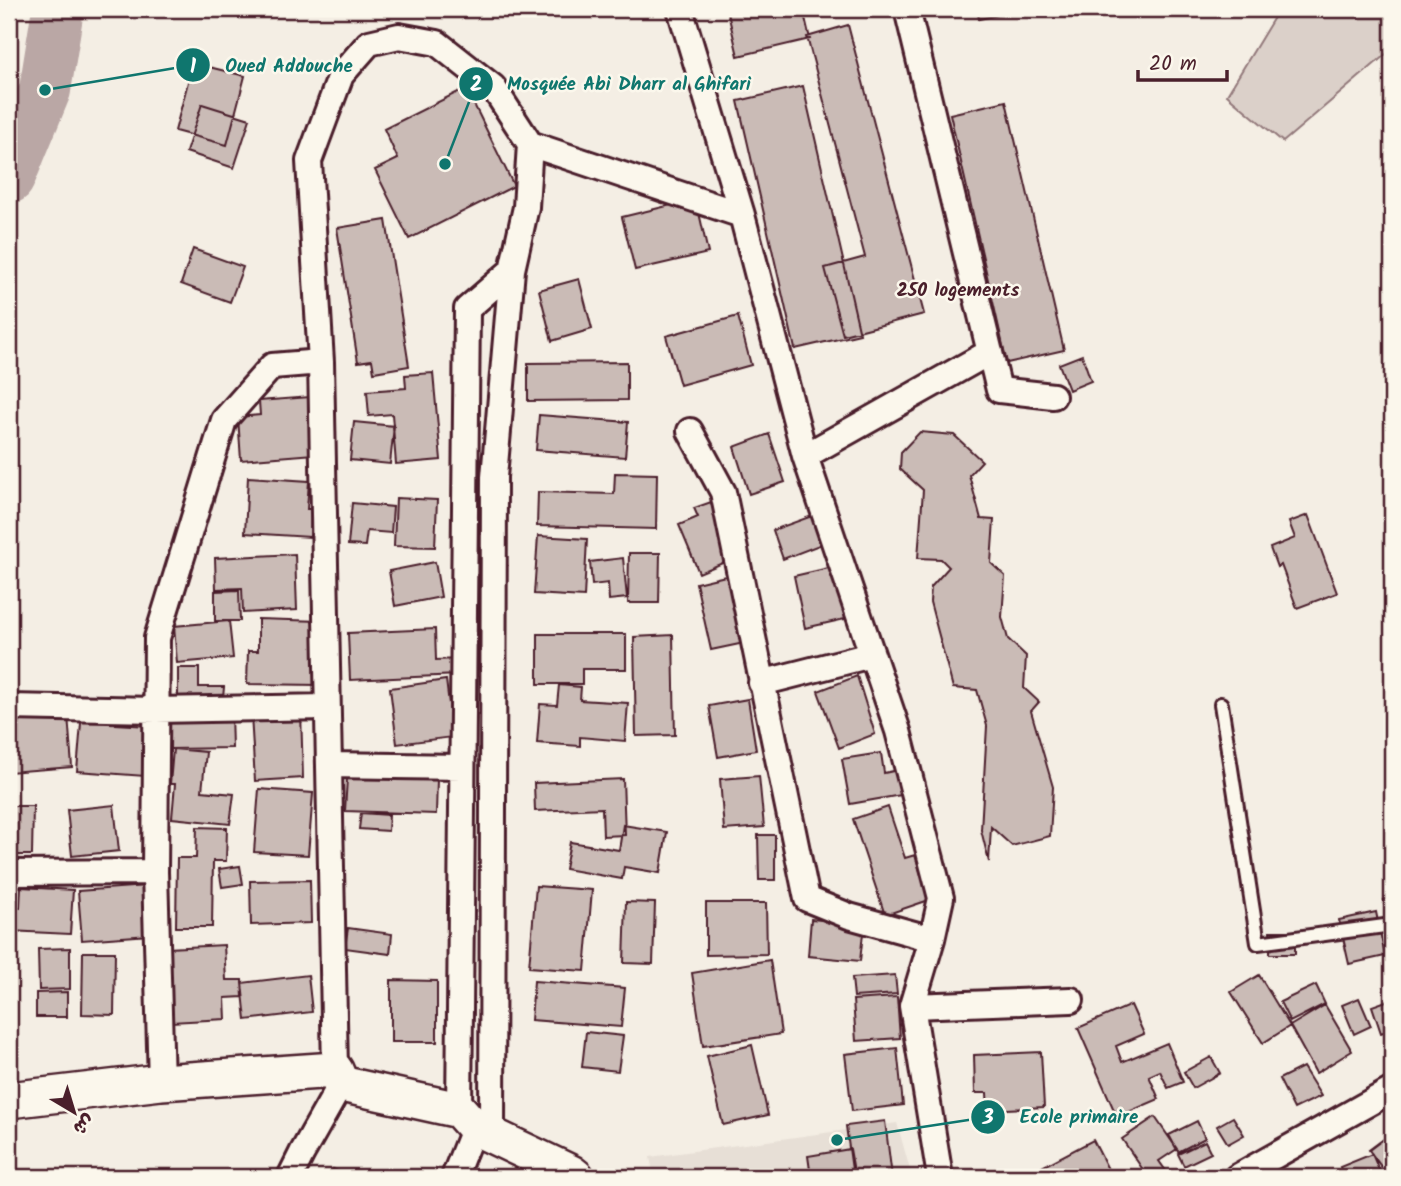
<svg xmlns="http://www.w3.org/2000/svg" width="1401" height="1186" viewBox="0 0 1401 1186" font-family="Kalam,'Playpen Sans Arabic',sans-serif">
  <rect width="100%" height="100%" fill="#f4eee4"/>
  <filter id="ink" filterUnits="userSpaceOnUse"><feTurbulence type="fractalNoise" baseFrequency=".0143" numOctaves="2"/><feDisplacementMap in="SourceGraphic" scale="14" xChannelSelector="R" yChannelSelector="G"/><feConvolveMatrix kernelMatrix="1 2 1 2 8 2 1 2 1" color-interpolation-filters="sRGB"/></filter>
  <g filter="url(#ink)">
    <!-- built -->
    <path fill="#e7dfd6" d="M897 1123 912 1177H654L650 1157Z"/>
    <!-- green -->
    <path fill="#dbd0c9" stroke="#92787a" stroke-width="2" d="M1279 9H1392V49L1283 142 1227 95Z"/>
    <g fill="none" stroke-linecap="round" stroke-linejoin="round">
      <!-- river -->
      <path stroke="#baa7a5" stroke-width="52" d="M9 178 45 90 58 9"/>
    </g>
    <!-- building -->
    <path fill="#cabbb6" stroke="#4a1f2b" stroke-width="2" d="M727 9H803L810 39 738 56Z
      M977 9H1003L1004 14 979 19Z
      M848 25 924 314 843 335 825 268 865 257 807 37Z
      M193 63 245 76 227 145 175 131Z
      M803 86 860 334 795 349 738 101Z
      M466 88 514 186 409 239 375 170 398 159 384 129Z
      M1006 101 1064 350 1007 363 950 114Z
      M202 104 250 119 234 168 186 152Z
      M696 199 708 253 635 270 622 217Z
      M386 220 409 366 374 372 372 360 358 362 337 228Z
      M193 249 243 267 230 302 181 284Z
      M579 279 592 329 552 341 539 290Z
      M738 316 751 365 680 385 666 336Z
      M1082 355 1091 381 1069 390 1059 364Z
      M627 362V400L528 401V363Z
      M433 373 441 460 396 464 392 414 369 416 367 391 406 388 405 375Z
      M310 397 314 454 241 460 238 417 260 415 259 401Z
      M539 415 628 422 625 457 536 450Z
      M354 422 394 426 390 464 350 460Z
      M920 432 954 435 982 461 969 475 981 519 994 520 991 563 1005 576 1002 617 1008 639 1026 656 1024 688 1039 702 1031 711 1053 787 1050 836 1012 846 991 827 989 862 981 830 987 726 977 690 953 688 930 602 931 587 949 567 941 559 918 558 923 490 900 469 901 452Z
      M769 434 785 482 749 494 734 447Z
      M615 473 657 474 656 529 537 526 538 492 614 494Z
      M248 477 309 481 307 509H311L310 537 245 533Z
      M396 498 437 500 435 547 394 546Z
      M714 501 737 557 699 573 679 525 698 517 694 508Z
      M352 503 393 507 391 533 367 531 365 546 348 545Z
      M1308 515 1337 593 1297 608 1281 565 1277 567 1270 548 1295 538 1289 522Z
      M812 516 822 544 783 559 773 530Z
      M538 536 587 539 584 597 534 594Z
      M629 553H660L659 603H628Z
      M295 554 297 610 243 613 242 588 216 589 215 558Z
      M623 558 627 598 609 600 608 583 592 585 590 562Z
      M435 562 441 597 395 606 389 571Z
      M833 567 845 619 805 628 794 576Z
      M734 574 749 642 711 650 696 583Z
      M239 590 240 621H215V591Z
      M258 619 320 621 319 685 247 684 248 651H258Z
      M229 621 233 658 177 663 174 626Z
      M435 629 436 660 457 659 458 675 350 680 348 633Z
      M538 634H626V669H582V684H538Z
      M673 635 675 735 636 736 634 637Z
      M178 668H199V687H224L223 698 178 699Z
      M857 676 875 734 839 748 818 691Z
      M446 680 453 737 397 744 390 688Z
      M559 685 581 687 580 700 628 703 625 741 580 737V746L537 743 540 704 557 705Z
      M748 699 756 750 718 757 709 706Z
      M82 711 117 714 116 724 149 726 145 776 77 771Z
      M301 711 303 778 255 781 251 715Z
      M231 713 232 748 170 749 169 715Z
      M68 715 72 767 9 772V720Z
      M173 749 206 752 202 791 234 794 230 824 172 818 175 784H170Z
      M881 753 884 773 903 769 907 794 850 804 842 759Z
      M759 776 764 827 724 830 720 779Z
      M347 778 437 779 436 814 345 811Z
      M623 779 625 835 603 836 602 808 535 811 534 783Z
      M259 789 313 793 308 855 254 852Z
      M114 805 119 851 72 856 67 810Z
      M9 806H33L32 855H9Z
      M888 807 905 858 915 855 929 900 885 915 853 819Z
      M361 813 389 815 388 831 359 829Z
      M623 825 667 832 660 873 624 867 622 879 565 869 570 842 619 850Z
      M197 827 227 828 226 861H213L212 927H176L177 858H196Z
      M758 835H775V880H759Z
      M240 866 243 884 222 887 219 869Z
      M310 880 311 923 251 925 250 881Z
      M146 886 149 935 82 940 78 891Z
      M536 886 592 890 585 971 529 967Z
      M21 887 73 890 70 934 9 931V908H20Z
      M1392 898V924H1390L1384 900Z
      M626 902 655 903 653 964 624 963Z
      M706 903H766L767 954 706 955Z
      M1376 912 1385 956 1349 964 1339 920Z
      M811 919 864 924 860 961 808 956Z
      M348 928 392 934 390 954 345 948Z
      M1270 931H1295V954H1270Z
      M224 945 226 980H242L243 997 225 998 226 1019 171 1022 168 948Z
      M70 948V989L39 990 38 949Z
      M83 952H115L114 1015 82 1014Z
      M770 960 781 1034 703 1046 692 973Z
      M308 975 312 1012 246 1020 242 983Z
      M895 975 897 994 854 997 852 978Z
      M1259 975 1290 1026 1263 1043 1231 992Z
      M391 980 437 981V1042H391Z
      M534 981 625 988 621 1027 531 1020Z
      M1316 985 1325 1004 1290 1022 1280 1002Z
      M67 992V1017H36V993Z
      M897 997 900 1038 856 1041 853 1000Z
      M1359 998 1371 1026 1354 1034 1342 1005Z
      M1392 999V1029L1381 1033 1372 1006Z
      M1131 1005 1144 1034 1116 1046 1122 1062 1167 1043 1183 1082 1168 1088 1160 1071 1149 1076 1159 1099 1117 1117 1078 1028Z
      M1325 1005 1352 1051 1316 1073 1290 1026Z
      M586 1032 623 1036 618 1071 582 1067Z
      M752 1045 768 1115 723 1125 707 1056Z
      M897 1048 903 1105 852 1111 845 1054Z
      M1041 1052 1044 1107 988 1110 987 1093H975L974 1055Z
      M1211 1057 1220 1073 1193 1088 1184 1072Z
      M1303 1067 1321 1096 1294 1109 1279 1079Z
      M1155 1117 1177 1149 1159 1161 1166 1171 1156 1177H1148L1122 1139Z
      M1233 1117 1244 1135 1228 1144 1217 1126Z
      M885 1121 892 1177H853L846 1126Z
      M1197 1121 1205 1138 1178 1152 1169 1135Z
      M1389 1135 1392 1141V1173L1388 1176 1369 1150Z
      M1093 1140 1112 1177H1038L1034 1171Z
      M1205 1141 1211 1153 1184 1166 1178 1154Z
      M850 1149 855 1177H811L808 1156Z
      M1372 1154 1382 1177H1344L1340 1167Z
      M333 1169 345 1174 344 1177H330Z
      M231 1173 232 1177H213V1176Z"/>
    <g fill="none" stroke-linecap="round" stroke-linejoin="round">
      <!-- lane casing -->
      <g stroke="#4a1f2b" stroke-width="18">
        <path id="lane" d="M1221 704 1258 943 1392 925"/>
      </g>
      <!-- street casing -->
      <g stroke="#4a1f2b" stroke-width="30">
        <path id="street" d="M680 9 742 215
          M907 9 999 390 1053 396
          M321 362 309 161 341 75 369 43 399 36 437 43 493 87 530 144 742 215 805 456 898 731 941 898 932 939 912 1006 940 1177
          M690 431 723 492 807 899 849 916 932 939
          M805 456 990 352
          M761 683 871 655
          M9 707 156 710 327 707
          M329 765 462 767
          M9 873 155 872
          M912 1006 1071 1000
          M161 1082 155 872 157 638 224 420 272 366 321 362 335 1070
          M459 1110 467 309 512 270
          M492 1134 494 477 512 270 526 207 530 144
          M290 1177 302 1153 341 1084
          M454 1177 474 1127
          M1237 1177 1392 1090"/>
      </g>
      <!-- secondary casing -->
      <g stroke="#4a1f2b" stroke-width="40">
        <path id="secondary" d="M9 1100 161 1082 335 1070 341 1084 459 1110 474 1127 571 1173 576 1177"/>
      </g>
      <!-- lane -->
      <use href="#lane" stroke="#fbf7ec" stroke-width="12"/>
      <!-- street -->
      <use href="#street" stroke="#fbf7ec" stroke-width="24"/>
      <!-- secondary -->
      <use href="#secondary" stroke="#fbf7ec" stroke-width="35"/>
    </g>
  </g>
  <g text-anchor="middle" dominant-baseline="central" stroke-width="5" stroke-linejoin="round" paint-order="stroke">
    <!-- neighbourhood labels -->
    <g font-size="19" font-weight="bold" fill="#4a1f2b" stroke="#fbf7ec">
      <text x="958" y="291">250 logements</text>
    </g>
  </g>
  <!-- callouts -->
  <path fill="none" stroke="#0f766e" stroke-width="2.5" d="M45 90L193 65M445 164L476 84M837 1140L988 1117"/>
  <g fill="#0f766e" stroke="#fbf7ec" stroke-width="2.5">
    <circle cx="45" cy="90" r="7"/>
    <circle cx="445" cy="164" r="7"/>
    <circle cx="837" cy="1140" r="7"/>
    <circle cx="193" cy="65" r="18"/>
    <circle cx="476" cy="84" r="18"/>
    <circle cx="988" cy="1117" r="18"/>
  </g>
  <g font-size="21" text-anchor="middle" font-weight="bold" fill="#fff">
    <text x="193" y="73">1</text>
    <text x="476" y="91">2</text>
    <text x="988" y="1124">3</text>
  </g>
  <g font-size="19" text-anchor="middle" font-weight="bold" fill="#0f766e" stroke="#fbf7ec" stroke-width="5" stroke-linejoin="round" paint-order="stroke">
    <text x="289" y="72">Oued Addouche</text>
    <text x="629" y="90">Mosquée Abi Dharr al Ghifari</text>
    <text x="1079" y="1123">Ecole primaire</text>
  </g>
  <!-- margin -->
  <rect width="1401" height="1186" fill="none" stroke="#fbf7ec" stroke-width="35"/>
  <rect x="18" y="18" width="1366" height="1151" fill="none" stroke="#4a1f2b" stroke-width="2.5" filter="url(#ink)"/>
  <!-- north arrow -->
  <g transform="translate(74 1112) rotate(142)" stroke="#fbf7ec" stroke-width="5" paint-order="stroke">
  <path d="M0-5L12 26L0 18L-12 26Z" fill="#4a1f2b"/>
  <text y="-10" font-size="19" font-weight="bold" text-anchor="middle" fill="#4a1f2b">ش</text>
  </g>
  <!-- scale -->
  <path d="M1138 70v10h89v-10" fill="none" stroke="#4a1f2b" stroke-width="3.5"/>
  <text x="1149" y="70" font-size="21" fill="#4a1f2b" stroke="#fbf7ec" stroke-width="5" paint-order="stroke">20 m</text>
</svg>
